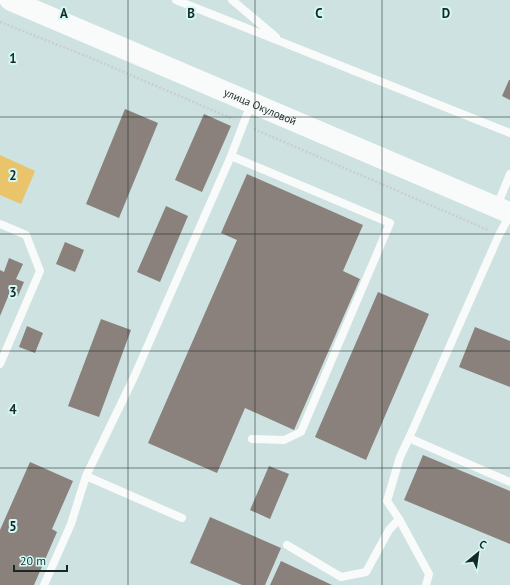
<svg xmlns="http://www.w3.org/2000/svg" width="510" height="585" viewBox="0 0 510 585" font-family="'PT Sans',sans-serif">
  <rect width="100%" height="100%" fill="#cde2e1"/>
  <!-- homes -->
  <path fill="#e9c46a" d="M0 155 35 171 21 204 0 195Z"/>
  <!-- industry -->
  <path fill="#8a817c" d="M509 80H510V100L502 96Z
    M125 109 158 123 119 218 86 204Z
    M204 114 231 126 202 192 175 180Z
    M247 174 363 225 343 271 360 279 294 430 245 408 217 473 148 443 237 240 221 233Z
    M166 206 188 216 160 282 137 272Z
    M65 242 84 250 75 272 56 264Z
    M9 258 23 264 16 279 24 282 18 296 10 292 0 316V270L4 272Z
    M378 292 429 314 366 460 315 437Z
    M101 319 131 330 99 417 68 406Z
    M27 326 43 333 35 353 19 347Z
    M475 327 510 341V387L459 367Z
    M423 455 510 491V544L404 500Z
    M30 462 73 481 52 529 57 532 34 585H0V530Z
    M269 466 289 474 270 519 250 510Z
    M210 517 281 548 265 585H242L190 563Z
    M281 561 332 585H270Z"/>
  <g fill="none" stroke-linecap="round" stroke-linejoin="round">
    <!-- path -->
    <path stroke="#cacfcf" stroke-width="2.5" stroke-dasharray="2 2" stroke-linecap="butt" d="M0 22 91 58 233 119
      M254 129 488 230"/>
    <!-- service -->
    <path stroke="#f8fbfa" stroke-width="8" d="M176 0 510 133
      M232 0 276 37
      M231 156 390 223 301 432 284 440 252 439
      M497 206 510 174
      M0 224 26 235 40 271 0 364
      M409 438 510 482
      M182 518 86 476 134 377 231 156 251 104
      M399 519 387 501 400 457 409 438 499 235 510 215
      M287 545 341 577 366 572 389 530 399 519 429 574 426 585
      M44 585 71 524 86 476"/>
    <!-- tertiary -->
    <path stroke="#f8fbfa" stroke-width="21" id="s1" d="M10 0 510 213"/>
  </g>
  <!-- grid -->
  <path fill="none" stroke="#192827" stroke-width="1" stroke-opacity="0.55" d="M128 0V585M255 0V585M382 0V585M0 117H510M0 234H510M0 351H510M0 468H510"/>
  <g text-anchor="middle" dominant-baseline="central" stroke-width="4" stroke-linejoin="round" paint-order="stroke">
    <!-- street labels -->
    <g font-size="11" fill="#192827" stroke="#d1f9f6">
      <text stroke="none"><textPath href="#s1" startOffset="272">улица Окуловой</textPath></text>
    </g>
  </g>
  <g font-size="13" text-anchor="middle" font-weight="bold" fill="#192827" stroke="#d1f9f6" stroke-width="4" stroke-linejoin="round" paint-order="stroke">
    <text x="64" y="18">A</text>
    <text x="191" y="18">B</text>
    <text x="319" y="18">C</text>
    <text x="446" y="18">D</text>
    <text x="13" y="63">1</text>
    <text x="13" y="180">2</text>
    <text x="13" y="297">3</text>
    <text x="13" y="414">4</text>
    <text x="13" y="531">5</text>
  </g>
  <!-- north arrow -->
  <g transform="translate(478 553) rotate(29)" stroke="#d1f9f6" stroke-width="3" paint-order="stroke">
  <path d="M0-3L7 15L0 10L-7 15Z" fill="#192827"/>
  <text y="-6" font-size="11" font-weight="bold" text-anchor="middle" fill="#192827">С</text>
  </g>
  <!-- scale -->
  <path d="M14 565v6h53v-6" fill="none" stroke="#192827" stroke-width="2"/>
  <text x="20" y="565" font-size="12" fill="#192827" stroke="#d1f9f6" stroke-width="3" paint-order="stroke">20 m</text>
</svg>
